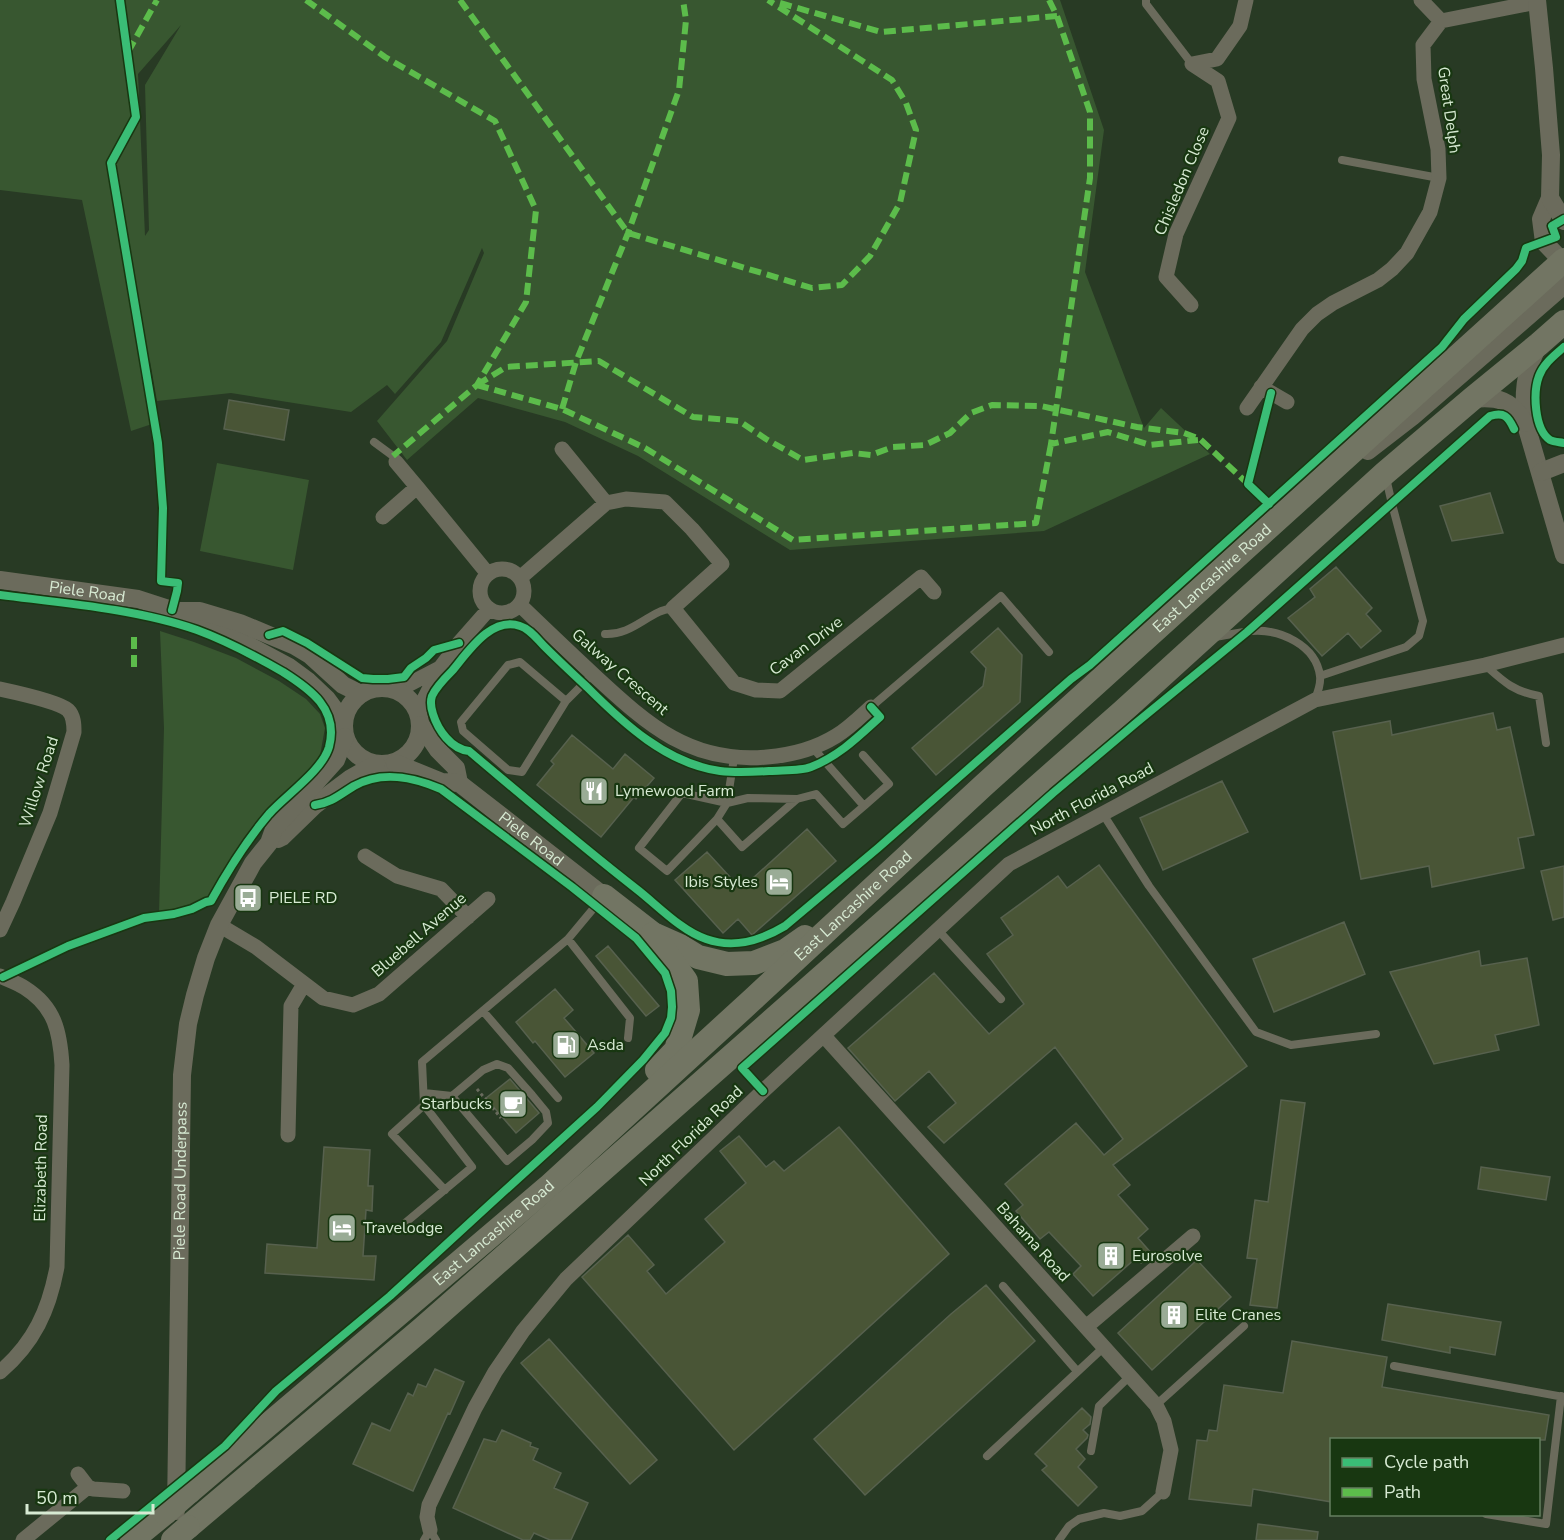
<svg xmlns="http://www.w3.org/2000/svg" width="1564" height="1540" viewBox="0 0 1564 1540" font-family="'Nunito Sans',sans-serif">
  <rect width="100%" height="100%" fill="#283a24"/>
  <!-- green -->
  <path fill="#385730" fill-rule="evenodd" d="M0 0H1060L1104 130 1085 272 1144 428 1161 408 1210 454 1044 531 790 550 638 456 565 422 478 398 407 460 377 421 447 341 484 253 482 248 441 342 395 394 387 385 351 412 231 393 157 401 150 361 152 424 131 431 82 200 0 190ZM181 25 145 85 149 230 145 236 138 74Z
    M217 463 309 480 293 570 200 551Z
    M160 631 194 642 236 658 279 681 306 699 320 714 325 728 319 761 256 824 208 900 171 913 159 914 164 728Z"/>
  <!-- building -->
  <path fill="#495536" stroke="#57614e" stroke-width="1.5" d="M229 400 289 410 284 440 224 429Z
    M1490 493 1503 533 1452 541 1440 506Z
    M1336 567 1372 608 1366 614 1381 631 1361 648 1348 633 1322 656 1288 618 1315 597 1310 589Z
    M998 628 1022 655 1020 702 936 775 912 748 983 686 986 668 971 652Z
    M1493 713 1497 730 1510 727 1534 835 1518 838 1524 868 1432 887 1429 866 1361 879 1333 732 1390 721 1392 735Z
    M572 735 613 769 625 754 654 778 636 799 634 797 601 837 537 785 554 764 551 761Z
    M1222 781 1248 832 1163 870 1140 818Z
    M807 829 836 861 752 935 738 919 723 933 675 880 707 852 741 889Z
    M1099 865 1247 1066 1113 1165 1130 1185 1118 1195 1148 1229 1138 1238 1152 1254 1141 1263 1136 1258 1093 1296 1073 1274 1081 1266 1049 1232 1040 1239 1016 1211 1023 1205 1005 1184 1076 1123 1104 1155 1123 1139 1055 1047 944 1143 928 1127 956 1103 929 1071 895 1101 848 1048 934 973 989 1034 1024 1004 987 954 1013 935 1001 918 1058 876 1067 888Z
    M1564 866V917L1553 920 1541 871Z
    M1344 922 1365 974 1274 1012 1253 959Z
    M608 946 659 1006 646 1016 596 956Z
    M1479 951 1481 966 1527 958 1539 1025 1495 1035 1499 1050 1434 1064 1390 972Z
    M555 989 573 1010 564 1018 594 1053 565 1077 535 1041 533 1043 516 1022Z
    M510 1079 539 1113 516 1133 486 1098Z
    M1281 1100 1305 1103 1277 1308 1250 1305 1257 1259 1247 1258 1255 1200 1268 1202Z
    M839 1127 949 1254 734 1450 582 1277 628 1235 654 1265 647 1271 666 1294 725 1242 705 1219 746 1183 720 1151 739 1136 766 1167 774 1161 784 1171Z
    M324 1147 370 1150 368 1186H373L372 1211 366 1210 363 1256H376L374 1280 265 1273 267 1244 317 1248Z
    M1481 1167 1550 1177 1546 1200 1478 1189Z
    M1197 1260 1231 1297 1152 1370 1118 1333Z
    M986 1285 1035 1341 865 1495 814 1439 951 1314Z
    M1388 1304 1501 1322 1495 1355 1450 1347V1353L1382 1340Z
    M549 1339 657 1460 630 1484 521 1363Z
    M1292 1341 1387 1357 1382 1387 1549 1415 1545 1440H1332V1502L1253 1489 1251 1506 1189 1499 1197 1440 1207 1441 1209 1430 1217 1431 1224 1385 1283 1393Z
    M435 1369 464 1382 450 1414 448 1413 413 1491 353 1464 372 1423 390 1431 408 1393 413 1396 418 1384 426 1387Z
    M1082 1408 1091 1417 1090 1424 1083 1430 1088 1435 1087 1438 1076 1449 1085 1459 1078 1467 1097 1487 1078 1506 1042 1470 1047 1466 1035 1454Z
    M502 1430 531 1443 530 1446 538 1449 533 1460 561 1473 554 1488 588 1503 571 1540H550L534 1533 530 1540H523L453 1508 484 1439 496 1442Z
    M1258 1524 1318 1532 1317 1540H1256Z"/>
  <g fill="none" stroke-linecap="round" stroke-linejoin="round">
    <!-- path -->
    <path stroke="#696b5d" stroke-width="3" stroke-dasharray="3 3" stroke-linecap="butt" d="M477 1089 501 1118"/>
    <!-- service -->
    <path stroke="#6b6b5c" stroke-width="8" d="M1146 0V4L1192 64
      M1342 160 1439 178
      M374 442 393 456 396 462
      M605 634C627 635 640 621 659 612 663 610 668 609 673 608
      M1215 637C1228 635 1240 632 1252 631 1280 629 1316 645 1320 676 1321 684 1318 692 1315 699
      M1485 665C1504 682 1513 691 1539 696L1546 743
      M1320 676 1406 647 1419 636 1423 621 1392 504 1386 478
      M566 701 520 662 508 665 461 722 463 731 508 770 522 772 566 701 593 674
      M871 707 1001 596 1049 652
      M863 755 889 784 864 806
      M734 758 727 803 682 793 639 848 667 871 717 819 742 847 797 799 816 794 843 824 864 806 813 748
      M1103 814 1149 886 1256 1032 1291 1045 1376 1034
      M717 819 727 803 748 798 797 799
      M938 930 1001 999
      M568 939 630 1018 628 1038
      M483 1011 558 1098
      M424 1093 452 1096 507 1161 532 1140 548 1123 546 1112 532 1095 508 1068 497 1064 483 1070 452 1096
      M424 1105 392 1134 445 1190
      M405 1223 472 1167 424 1105 422 1062 568 939 603 897
      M1003 1286 1077 1371
      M1394 1366 1564 1397
      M1156 1405 1244 1326
      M1091 1451 1099 1406 1130 1376
      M987 1456 1104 1347
      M1486 1514 1546 1524 1561 1396
      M424 1540 430 1530 436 1540
      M1059 1540 1069 1526 1079 1519 1104 1513 1120 1516 1142 1511 1163 1492"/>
    <!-- minor -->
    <path stroke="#6b6b5c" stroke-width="15" d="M1421 0 1441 21
      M1191 305 1166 277 1176 234 1229 118 1218 81 1192 64 1217 59 1240 26 1246 0
      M1261 387 1287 402
      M1247 408 1302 329 1317 314 1333 303 1378 280 1392 269 1407 253 1430 212 1439 178 1438 149 1424 79 1423 45 1441 21 1537 2
      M562 449 606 503
      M396 462 417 487
      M383 517 417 487 488 574
      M480 591a22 22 0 1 1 44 0a22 22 0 1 1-44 0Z
      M520 578 606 503 626 499 665 502 692 529 722 564 673 608 734 683 756 690 780 691 921 577 934 592
      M520 605C545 629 570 653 596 677 648 725 691 764 767 757 792 755 815 749 836 736 849 728 860 717 871 707
      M0 689C14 692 59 702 68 710 74 716 74 725 74 732L50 813 13 902 0 930
      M398 690 440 668
      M418 711 440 668 459 643 489 609
      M365 856 397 876 441 889 468 917
      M219 925 256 947 323 998 353 1005 379 994 488 899
      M0 976C8 980 18 983 25 988 55 1007 60 1032 62 1065L57 1267C49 1310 34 1343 0 1372
      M824 1036 1156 1405 1164 1421 1171 1450 1163 1492
      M288 1135 291 1006 304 984
      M1086 1327 1193 1236
      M78 1474 88 1487 93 1489 123 1491
      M430 1530 427 1517 429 1505 475 1408 495 1372 523 1331 566 1279 763 1091 1009 864 1315 700 1485 665 1564 645
      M23 1540 88 1487"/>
    <!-- tertiary -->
    <g stroke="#6b6b5c" stroke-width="18">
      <path d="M1537 0 1544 68 1551 155 1550 198 1541 219 1544 242 1564 263"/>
      <path d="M1550 198 1564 221"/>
      <path d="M1538 346C1524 373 1523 395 1526 425L1564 555"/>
      <path d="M1472 399C1498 396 1511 400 1525 423"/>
      <path d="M1368 451 1412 417 1564 285"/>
      <path d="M1541 472 1564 463"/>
      <path id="s1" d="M0 580 138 599 175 611 195 623 248 645 289 667 308 681 327 699 344 722"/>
      <path d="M175 611H200L240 623 295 646 310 655 343 685 361 694"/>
      <circle cx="382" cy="726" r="38"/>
      <path d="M421 725 438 750 456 768 459 783"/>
      <path id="s2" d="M395 763 442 782 459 783 604 896"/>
      <path d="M278 839 282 837 315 805 351 778 376 764"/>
      <path id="s3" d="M176 1511 182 1075 188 1024 195 995 206 958 219 925 253 863 269 843 274 829 336 760 345 737"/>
    </g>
    <!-- trunk -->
    <g stroke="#727563" stroke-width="24">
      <path d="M604 896 653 934 680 946 698 957 727 964 754 963 785 951 805 937"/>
      <path d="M653 934 686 981 688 1010 676 1050 657 1070"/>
      <path id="s4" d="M189 1492 548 1187 752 1000 984 785 1564 260"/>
      <path d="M188 1527 422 1329 1122 712 1385 473 1472 399 1539 344 1564 322"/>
      <path d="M132 1540 165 1513"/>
    </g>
    <!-- trunk-bridge -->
    <path stroke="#727563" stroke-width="24" d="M165 1513 189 1492
      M173 1540 188 1527"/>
    <!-- quiet -->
    <path stroke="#5cbc4b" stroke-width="6" stroke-dasharray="12 6" stroke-linecap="butt" d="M306 0 385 57 495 121 536 210 526 302 477 385 393 456
      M460 0 628 233 812 288 842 285 870 256 900 203 916 130 906 103 892 80 768 0
      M1049 0 1057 16 1090 112V178L1051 444 1108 432 1150 445 1198 440
      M780 3 881 32 1057 16
      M128 52 157 0
      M477 385 506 367 599 361 693 417 739 421 766 439 803 460 853 453 871 455 893 447 925 445 950 433 971 413 992 405 1041 406 1137 427 1184 433 1200 439 1248 484
      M477 385 562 409 645 448 793 540 1036 523 1051 444
      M562 409 576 362 628 233 679 90 686 20 683 0
      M134 667V634"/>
    <!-- cycleway casing -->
    <g stroke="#183711" stroke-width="11">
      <path id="cycleway" d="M120 0 136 117 111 163 158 443 163 508 161 581 178 583 177 591 172 610
        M1564 347C1555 355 1544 363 1539 376 1533 392 1534 429 1550 440 1554 442 1559 442 1564 443
        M1269 504 1248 484 1271 393
        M0 595C63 603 137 609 197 630 227 641 255 656 283 672 310 689 339 709 329 747 322 771 286 795 269 814 246 841 228 870 211 901L206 902 192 909 174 914 144 918 68 946 3 977
        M269 635 283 631 307 643 362 678 373 679H388L404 677 411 668 426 658 434 650 459 643
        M871 707 880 717C858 737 839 756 811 767 801 771 782 770 770 771 753 772 737 773 720 771 667 764 623 723 587 687 573 674 558 660 544 646 537 639 530 629 520 626 491 616 468 652 452 671 445 678 436 687 432 696 430 702 431 708 433 714 438 730 451 749 469 751 525 798 581 846 639 891 659 907 682 931 706 939 734 949 760 941 785 926L878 848 1071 679 1090 665 1442 347 1464 319 1516 269 1522 261 1526 248 1556 237 1552 226 1564 219
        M763 1091 742 1068 1053 793 1136 723 1247 632 1490 416C1504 412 1508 416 1514 429
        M110 1540 225 1446 276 1391 390 1296 489 1205 597 1107 643 1060 665 1033 671 1018 672 1007 671 991 665 973 636 938 572 887 441 789C413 777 382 770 354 786 341 794 331 803 315 805"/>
    </g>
    <!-- cycleway -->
    <use href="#cycleway" stroke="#3abd76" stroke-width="8"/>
  </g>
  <!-- icons -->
  <defs>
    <g id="restaurant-square" transform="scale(1.5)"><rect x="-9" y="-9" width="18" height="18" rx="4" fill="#9aac96" stroke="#183711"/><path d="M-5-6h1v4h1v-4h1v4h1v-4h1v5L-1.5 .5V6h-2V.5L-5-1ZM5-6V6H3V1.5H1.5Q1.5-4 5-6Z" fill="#fff"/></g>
    <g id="hotel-square" transform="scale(1.5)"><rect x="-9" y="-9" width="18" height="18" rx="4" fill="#9aac96" stroke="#183711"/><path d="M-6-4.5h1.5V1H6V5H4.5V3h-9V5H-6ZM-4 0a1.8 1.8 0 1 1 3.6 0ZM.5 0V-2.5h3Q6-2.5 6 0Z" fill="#fff"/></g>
    <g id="bus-square" transform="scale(1.5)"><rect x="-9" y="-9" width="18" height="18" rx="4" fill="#9aac96" stroke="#183711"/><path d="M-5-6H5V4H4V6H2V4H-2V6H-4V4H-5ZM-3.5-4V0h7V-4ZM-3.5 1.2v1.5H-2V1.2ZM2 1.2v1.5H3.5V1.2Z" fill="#fff"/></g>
    <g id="fuel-square" transform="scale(1.5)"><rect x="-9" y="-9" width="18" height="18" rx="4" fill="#9aac96" stroke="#183711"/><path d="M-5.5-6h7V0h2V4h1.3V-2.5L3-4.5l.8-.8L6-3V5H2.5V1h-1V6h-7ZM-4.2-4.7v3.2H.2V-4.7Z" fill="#fff"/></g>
    <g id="cafe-square" transform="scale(1.5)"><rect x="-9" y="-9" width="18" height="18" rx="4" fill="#9aac96" stroke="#183711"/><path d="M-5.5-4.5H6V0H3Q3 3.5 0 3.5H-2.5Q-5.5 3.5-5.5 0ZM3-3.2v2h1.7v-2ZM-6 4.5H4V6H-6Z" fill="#fff"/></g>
    <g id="building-square" transform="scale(1.5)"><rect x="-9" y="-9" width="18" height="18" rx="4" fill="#9aac96" stroke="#183711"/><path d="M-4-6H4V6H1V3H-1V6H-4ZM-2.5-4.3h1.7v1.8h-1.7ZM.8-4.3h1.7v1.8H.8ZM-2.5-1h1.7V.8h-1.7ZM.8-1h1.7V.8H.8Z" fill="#fff"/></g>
  </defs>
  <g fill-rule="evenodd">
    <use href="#restaurant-square" x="594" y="791"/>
    <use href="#hotel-square" x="779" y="882"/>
    <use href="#bus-square" x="248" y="898"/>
    <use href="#fuel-square" x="566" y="1045"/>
    <use href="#cafe-square" x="513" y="1104"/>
    <use href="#hotel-square" x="342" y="1228"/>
    <use href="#building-square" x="1111" y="1256"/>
    <use href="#building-square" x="1174" y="1315"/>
  </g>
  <g text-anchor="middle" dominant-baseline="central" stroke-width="4.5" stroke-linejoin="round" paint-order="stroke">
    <!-- street labels -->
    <g font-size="16" fill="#d7ead3" stroke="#183711">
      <text transform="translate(1449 110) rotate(82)">Great Delph</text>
      <text transform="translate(1182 181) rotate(-67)">Chisledon Close</text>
      <text stroke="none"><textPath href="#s4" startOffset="1372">East Lancashire Road</textPath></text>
      <text stroke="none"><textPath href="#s1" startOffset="88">Piele Road</textPath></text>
      <text transform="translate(806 646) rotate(-37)">Cavan Drive</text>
      <text transform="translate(620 672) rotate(41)">Galway Crescent</text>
      <text transform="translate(39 782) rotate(-72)">Willow Road</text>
      <text transform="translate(1092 799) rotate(-28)">North Florida Road</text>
      <text stroke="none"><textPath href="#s2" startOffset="159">Piele Road</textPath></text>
      <text stroke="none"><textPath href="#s4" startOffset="886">East Lancashire Road</textPath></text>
      <text transform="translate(419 935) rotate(-41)">Bluebell Avenue</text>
      <text transform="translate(691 1136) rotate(-44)">North Florida Road</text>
      <text transform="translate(41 1168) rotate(-89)">Elizabeth Road</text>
      <text stroke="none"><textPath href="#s3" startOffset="330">Piele Road Underpass</textPath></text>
      <text stroke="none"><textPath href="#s4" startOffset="400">East Lancashire Road</textPath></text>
      <text transform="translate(1033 1242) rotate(48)">Bahama Road</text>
    </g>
    <!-- poi labels -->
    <g font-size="16" fill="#d7ead3" stroke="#183711" text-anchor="start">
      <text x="615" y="791">Lymewood Farm</text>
      <text x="758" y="882" text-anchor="end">Ibis Styles</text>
      <text x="269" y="898">PIELE RD</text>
      <text x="587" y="1045">Asda</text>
      <text x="492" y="1104" text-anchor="end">Starbucks</text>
      <text x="363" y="1228">Travelodge</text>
      <text x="1132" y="1256">Eurosolve</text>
      <text x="1195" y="1315">Elite Cranes</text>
    </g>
  </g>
  <!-- legend -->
  <rect x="1330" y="1438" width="210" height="78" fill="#183711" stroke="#647f5f" stroke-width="1.5"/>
  <rect x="1342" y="1458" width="30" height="9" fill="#3abd76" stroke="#647f5f" stroke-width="1.5"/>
  <text x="1384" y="1468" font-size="18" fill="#d7ead3">Cycle path</text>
  <rect x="1342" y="1488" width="30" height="9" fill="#5cbc4b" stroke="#647f5f" stroke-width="1.5"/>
  <text x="1384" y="1498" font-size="18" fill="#d7ead3">Path</text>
  <!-- scale -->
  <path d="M27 1504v9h126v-9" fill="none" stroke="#d7ead3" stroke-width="3"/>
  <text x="36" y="1504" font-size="18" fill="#d7ead3" stroke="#183711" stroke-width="4.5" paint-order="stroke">50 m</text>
</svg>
